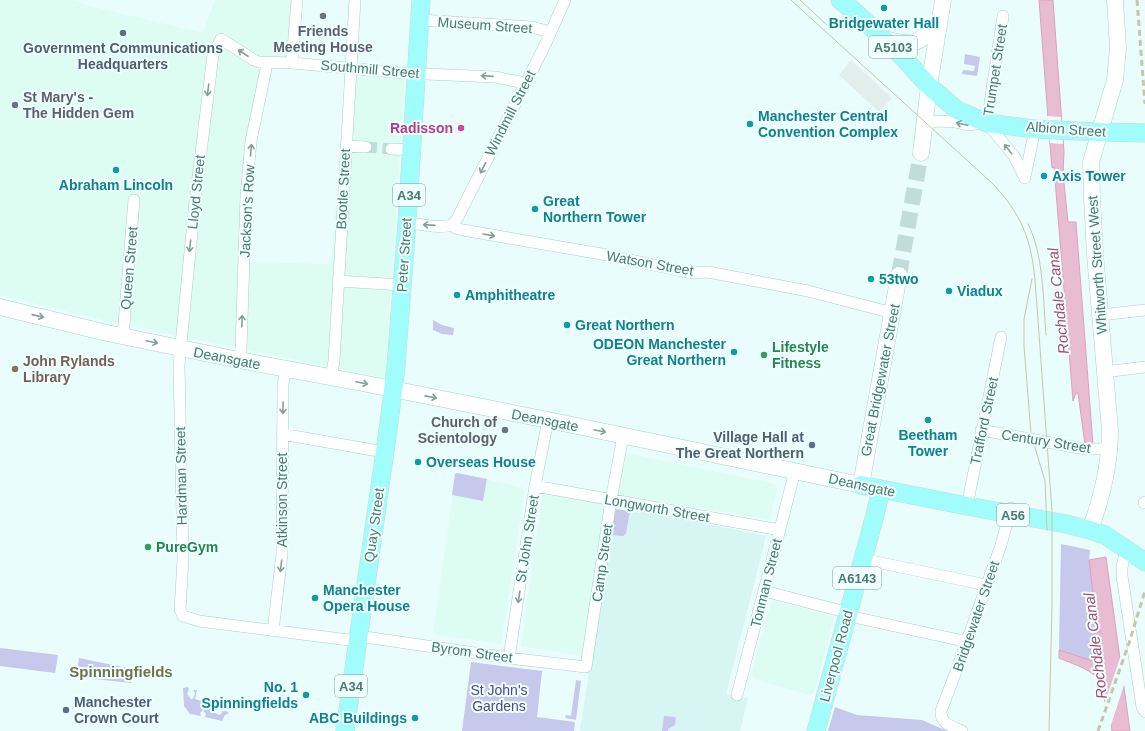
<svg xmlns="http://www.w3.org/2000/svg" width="1145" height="731" viewBox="0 0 1145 731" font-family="Helvetica,sans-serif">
  <rect width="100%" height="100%" fill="#e9fdfd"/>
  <!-- residential -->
  <path fill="#d7f5f2" d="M615 509 640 513 641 510 671 515 670 517 680 519V518L766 536 726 694 748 698 740 731H580L610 535Z"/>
  <!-- commercial -->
  <path fill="#ddfdf2" d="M0 0H71L90 6 203 33 215 0H291L288 56 263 61 241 262 331 264 348 72 405 76 385 378 102 320 0 295Z
    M626 453 775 484 777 487 770 520 618 495Z
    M457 473 525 488 501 644 433 634 453 495H452L455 474Z
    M543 493 606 503 584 656 521 646Z
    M776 601 834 617 814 693 810 695 759 681 753 677 752 671 771 604Z"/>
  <!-- industrial -->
  <path fill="#e2eeec" d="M851 60 892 98 879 112 839 75Z"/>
  <!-- green -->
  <path fill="#c6c8ec" d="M965 54 980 57 977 76 962 74 963 70 974 71 975 66 964 64Z
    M433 320 442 325 454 328 453 335 442 334 433 330Z
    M457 473 487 479 483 501 452 495 455 474Z
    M615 509 630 511 626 533 623 536 610 535 613 511Z
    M1061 544 1090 550 1089 560 1094 603H1097L1100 632H1095L1102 665 1059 650Z
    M0 648 58 655 55 673 0 666Z
    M79 658 132 669 131 683 76 677Z
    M471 662 542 671 537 717 575 722 574 731H462Z
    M576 680 581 681 576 720 565 718 566 715 571 716Z
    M188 687 189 689 187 694 191 699H193L195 693 193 690H197L195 699 201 701V704L216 706 215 713 220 715 223 711H226L229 713 225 715 222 721 205 717 206 714 203 710 200 713 201 716 190 714 184 706 183 688Z
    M835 707 857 715 922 720 947 731H828Z
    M664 716 676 717 675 725 668 729V731H662Z"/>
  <!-- water -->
  <path fill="#e8bcd2" stroke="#daa2bd" d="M1039 0H1053L1064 152 1063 173 1068 222H1076L1093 445H1085L1078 393H1076L1073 401 1054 167 1052 168 1051 157Z
    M1106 557 1130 731H1112C1110 719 1108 706 1102 695L1106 690C1097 670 1077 666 1059 658V650L1102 664 1101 655 1097 652 1095 632H1100L1097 603H1094L1089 560Z"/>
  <!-- pier -->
  <path fill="#e9fdfd" d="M1047 116 1061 117 1063 144 1050 143Z
    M1121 655 1125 682 1110 728 1104 705Z"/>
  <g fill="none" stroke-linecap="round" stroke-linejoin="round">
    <!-- street-tunnel -->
    <path stroke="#c2dcd9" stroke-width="11" stroke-dasharray="11 5.5" stroke-linecap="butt" d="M366 147 391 149"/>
    <!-- secondary-tunnel -->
    <path stroke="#c2dcd9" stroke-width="16" stroke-dasharray="16 8" stroke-linecap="butt" d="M899 275 921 153"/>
    <!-- street casing -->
    <g stroke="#abcec7" stroke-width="12">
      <path id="street" d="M420 20 532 27 550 32
        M292 63 297 0
        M987 123 1003 16
        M987 123 1014 156 1025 178
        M925 128 930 123 937 121 955 122 968 125 983 123
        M346 146 366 147
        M391 149 412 150
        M1025 177 1035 129
        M407 222C416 224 442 229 450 225 453 224 455 222 457 219L545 45 565 0
        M452 224 455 228 463 230 607 255 691 273 708 272 808 291 893 313
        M338 281 402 285
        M1101 315 1145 310
        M123 336 134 200
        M239 360 241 349 246 197 251 141 266 69V62
        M1104 372 1145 367
        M331 377 334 361 355 0
        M981 430 1085 449H1110
        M282 434 384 452
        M535 486 780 530
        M1144 503 1145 502
        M967 506 1001 337
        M1126 549 1122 567V576L1142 707 1145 712
        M862 559 977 583 986 586
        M764 591 838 610 858 618 959 640 967 643
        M273 631 282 554 283 384 286 369
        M358 636 509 658 586 667 611 500 623 436
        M357 641 199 621 183 616 180 609 183 560 179 365 195 201 213 55 221 39 254 60 259 62 292 63 403 73 495 77 525 83
        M509 658 535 486 548 420
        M737 695 795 471
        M962 731C953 727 940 724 941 711L957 669 1001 545 1011 508"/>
    </g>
    <!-- secondary casing -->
    <g stroke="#a9d1c9" stroke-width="17">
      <path id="secondary" d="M884 39C914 47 917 45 939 23
        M921 153 929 86 943 0
        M0 307 107 333 239 360 362 383 548 420 861 485 899 275
        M1090 530C1102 497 1110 466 1110 431L1095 254 1092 198 1091 162 1115 80 1118 48 1115 0"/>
    </g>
    <!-- primary casing -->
    <g stroke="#cdd9d6" stroke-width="19">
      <path id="primary" d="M840 0 855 12 899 53 929 86 957 110 987 123 1035 129 1099 132 1145 133
        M861 485 967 506 1066 524 1090 530 1105 535 1145 562
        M345 731 389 423 396 366 407 222 421 0
        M816 731 875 515 881 489"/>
    </g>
    <!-- street -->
    <use href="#street" stroke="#fff" stroke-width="11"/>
    <!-- secondary -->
    <use href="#secondary" stroke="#fff" stroke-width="16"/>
    <!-- primary -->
    <use href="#primary" stroke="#a1fdfc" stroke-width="18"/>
    <!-- tram -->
    <path stroke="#c9c5a6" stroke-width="1" d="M791 0 993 184C1021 214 1031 238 1035 280L1052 511V605L1049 731
      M800 0 827 25
      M1028 224C1044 255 1043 301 1046 335
      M1032 279 1024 319V346L1031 434 1045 481 1047 530"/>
    <!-- rail -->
    <path stroke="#c9c5a6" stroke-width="3" stroke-dasharray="6 4" stroke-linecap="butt" d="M1137 0 1145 104
      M1098 731 1129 643 1145 591"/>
  </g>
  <!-- one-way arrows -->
  <defs><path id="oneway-shaft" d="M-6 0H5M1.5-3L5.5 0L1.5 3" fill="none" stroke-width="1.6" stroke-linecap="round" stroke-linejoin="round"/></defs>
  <g stroke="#81a198">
    <use href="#oneway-shaft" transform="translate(243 53) rotate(-147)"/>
    <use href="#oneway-shaft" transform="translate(487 76) rotate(-176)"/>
    <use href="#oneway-shaft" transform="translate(208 90) rotate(97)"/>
    <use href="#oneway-shaft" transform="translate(962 124) rotate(-168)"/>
    <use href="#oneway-shaft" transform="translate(1008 149) rotate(-128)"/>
    <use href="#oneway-shaft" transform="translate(251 150) rotate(-85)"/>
    <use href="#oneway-shaft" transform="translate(483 168) rotate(117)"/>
    <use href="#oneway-shaft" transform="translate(429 225) rotate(-176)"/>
    <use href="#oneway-shaft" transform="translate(489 235) rotate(10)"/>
    <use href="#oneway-shaft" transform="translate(190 246) rotate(96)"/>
    <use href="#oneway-shaft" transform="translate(38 316) rotate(13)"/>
    <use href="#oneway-shaft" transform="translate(242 321) rotate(-88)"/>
    <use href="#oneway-shaft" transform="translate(152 342) rotate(12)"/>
    <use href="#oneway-shaft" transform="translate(362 383) rotate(12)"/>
    <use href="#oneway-shaft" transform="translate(431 397) rotate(11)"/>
    <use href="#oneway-shaft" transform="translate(283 408) rotate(91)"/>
    <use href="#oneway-shaft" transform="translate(600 431) rotate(12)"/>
    <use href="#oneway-shaft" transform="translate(281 566) rotate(97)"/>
    <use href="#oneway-shaft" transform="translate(519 597) rotate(99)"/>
  </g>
  <!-- markers -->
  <g fill="#0f9aa8" stroke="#f0ffff" stroke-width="1.5">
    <circle cx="884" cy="8" r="4"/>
    <circle cx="750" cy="124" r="4"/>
    <circle cx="116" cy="170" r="4"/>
    <circle cx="1044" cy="176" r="4"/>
    <circle cx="535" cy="209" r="4"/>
    <circle cx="871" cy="279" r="4"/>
    <circle cx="949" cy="291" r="4"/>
    <circle cx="457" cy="295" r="4"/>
    <circle cx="567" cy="325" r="4"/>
    <circle cx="734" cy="352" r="4"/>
    <circle cx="928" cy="420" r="4"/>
    <circle cx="418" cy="462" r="4"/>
    <circle cx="315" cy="598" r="4"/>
    <circle cx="306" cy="695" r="4"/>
    <circle cx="415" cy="718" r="4"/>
  </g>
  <g fill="#6b7280" stroke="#f0ffff" stroke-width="1.5">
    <circle cx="323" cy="16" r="4"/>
    <circle cx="15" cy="105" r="4"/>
    <circle cx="505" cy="430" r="4"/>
  </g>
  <g fill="#5c6f8a" stroke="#f0ffff" stroke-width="1.5">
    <circle cx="123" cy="33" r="4"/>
    <circle cx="812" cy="445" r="4"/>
    <circle cx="66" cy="710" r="4"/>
  </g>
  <circle fill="#d1479c" stroke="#f0ffff" stroke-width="1.5" cx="461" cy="128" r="4"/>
  <g fill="#2e9e5b" stroke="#f0ffff" stroke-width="1.5">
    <circle cx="764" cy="355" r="4"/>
    <circle cx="148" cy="547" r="4"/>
  </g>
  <circle fill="#8d6e63" stroke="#f0ffff" stroke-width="1.5" cx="15" cy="369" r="4"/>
  <g text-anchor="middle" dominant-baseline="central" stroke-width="4" stroke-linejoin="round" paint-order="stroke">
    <!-- shield labels -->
    <g fill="#f0ffff" stroke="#7ca198" stroke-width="1">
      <rect x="869" y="36" width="48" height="22" rx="3"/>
      <rect x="393" y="184" width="32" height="22" rx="3"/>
      <rect x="997" y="504" width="32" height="22" rx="3"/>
      <rect x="833" y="567" width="48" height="22" rx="3"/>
      <rect x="335" y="675" width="32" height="22" rx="3"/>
    </g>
    <g font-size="13" font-weight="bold" fill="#4b796c">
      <text x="893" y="47">A5103</text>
      <text x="409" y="195">A34</text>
      <text x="1013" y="515">A56</text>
      <text x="857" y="578">A6143</text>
      <text x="351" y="686">A34</text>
    </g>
    <!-- culture labels -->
    <g font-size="14" font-weight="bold" fill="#0d838f" stroke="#f0ffff" text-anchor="start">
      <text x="884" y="23" text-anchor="middle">Bridgewater Hall</text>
      <text x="758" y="116">Manchester Central<tspan x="758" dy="16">Convention Complex</tspan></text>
      <text x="1052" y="176">Axis Tower</text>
      <text x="116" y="185" text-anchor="middle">Abraham Lincoln</text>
      <text x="543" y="201">Great<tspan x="543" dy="16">Northern Tower</tspan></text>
      <text x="879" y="279">53two</text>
      <text x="957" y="291">Viadux</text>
      <text x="465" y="295">Amphitheatre</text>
      <text x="575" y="325">Great Northern</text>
      <text x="726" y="344" text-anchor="end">ODEON Manchester<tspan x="726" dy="16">Great Northern</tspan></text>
      <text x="928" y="435" text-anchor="middle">Beetham<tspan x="928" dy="16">Tower</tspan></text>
      <text x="426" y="462">Overseas House</text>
      <text x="323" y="590">Manchester<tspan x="323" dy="16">Opera House</tspan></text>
      <text x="298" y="687" text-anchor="end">No. 1<tspan x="298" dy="16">Spinningfields</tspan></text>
      <text x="407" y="718" text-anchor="end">ABC Buildings</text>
    </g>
    <!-- street labels -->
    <g font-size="14" fill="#4b796c" stroke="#f0ffff">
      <text transform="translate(485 25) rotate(4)">Museum Street</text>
      <text transform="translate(370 69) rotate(5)">Southmill Street</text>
      <text transform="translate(995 70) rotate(-81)">Trumpet Street</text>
      <text transform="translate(510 113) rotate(-63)">Windmill Street</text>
      <text transform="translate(1066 129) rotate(4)">Albion Street</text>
      <text transform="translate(343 189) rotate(-87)">Bootle Street</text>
      <text transform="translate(196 192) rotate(-84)">Lloyd Street</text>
      <text transform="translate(247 211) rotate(-87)">Jackson's Row</text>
      <text transform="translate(404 255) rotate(-86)">Peter Street</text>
      <text transform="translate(650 263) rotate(10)">Watson Street</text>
      <text transform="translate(1097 265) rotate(-94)">Whitworth Street West</text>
      <text transform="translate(129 268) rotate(-85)">Queen Street</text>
      <text transform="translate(227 358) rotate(11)">Deansgate</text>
      <text transform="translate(880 380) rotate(-79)">Great Bridgewater Street</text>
      <text transform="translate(545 420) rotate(11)">Deansgate</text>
      <text transform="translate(984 421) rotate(-78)">Trafford Street</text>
      <text transform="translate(1046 441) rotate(9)">Century Street</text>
      <text transform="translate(181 476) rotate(-91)">Hardman Street</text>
      <text transform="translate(862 485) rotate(12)">Deansgate</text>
      <text transform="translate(282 500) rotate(-90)">Atkinson Street</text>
      <text transform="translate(657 508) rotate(10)">Longworth Street</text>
      <text transform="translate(374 525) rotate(-82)">Quay Street</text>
      <text transform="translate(527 539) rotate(-81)">St John Street</text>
      <text transform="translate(602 563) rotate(-82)">Camp Street</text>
      <text transform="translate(766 583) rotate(-76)">Tonman Street</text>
      <text transform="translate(976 616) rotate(-71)">Bridgewater Street</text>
      <text transform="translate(472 652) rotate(8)">Byrom Street</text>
      <text transform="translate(836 656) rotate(-75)">Liverpool Road</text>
    </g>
    <!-- worship labels -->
    <g font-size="14" font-weight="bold" fill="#5b616d" stroke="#f0ffff">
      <text x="323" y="31">Friends<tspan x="323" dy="16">Meeting House</tspan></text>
      <text x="23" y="97" text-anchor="start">St Mary's -<tspan x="23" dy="16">The Hidden Gem</tspan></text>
      <text x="497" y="422" text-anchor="end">Church of<tspan x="497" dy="16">Scientology</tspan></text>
    </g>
    <!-- service labels -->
    <g font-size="14" font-weight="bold" fill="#4e5e75" stroke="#f0ffff">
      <text x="123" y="48">Government Communications<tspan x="123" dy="16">Headquarters</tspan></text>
      <text x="804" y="437" text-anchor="end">Village Hall at<tspan x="804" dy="16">The Great Northern</tspan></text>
      <text x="74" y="702" text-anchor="start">Manchester<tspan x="74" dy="16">Crown Court</tspan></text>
    </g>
    <!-- hotel labels -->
    <g font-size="14" font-weight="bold" fill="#b23c85" stroke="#f0ffff" text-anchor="end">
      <text x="453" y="128">Radisson</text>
    </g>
    <!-- leisure labels -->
    <g font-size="14" font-weight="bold" fill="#27864d" stroke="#f0ffff" text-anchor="start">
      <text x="772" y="347">Lifestyle<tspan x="772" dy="16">Fitness</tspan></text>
      <text x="156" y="547">PureGym</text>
    </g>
    <!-- education labels -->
    <g font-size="14" font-weight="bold" fill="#785e54" stroke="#f0ffff" text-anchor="start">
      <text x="23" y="361">John Rylands<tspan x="23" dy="16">Library</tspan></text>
    </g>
    <!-- park labels -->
    <g font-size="14" fill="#4c488b" stroke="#f0ffff">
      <text x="499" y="690">St John's<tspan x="499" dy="16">Gardens</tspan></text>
    </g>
    <!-- water labels -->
    <g font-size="15" font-style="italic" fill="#a34d75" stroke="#f0ffff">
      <text transform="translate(1058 301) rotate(-96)">Rochdale Canal</text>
      <text transform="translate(1095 646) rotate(-97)">Rochdale Canal</text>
    </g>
    <!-- neighbourhood labels -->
    <g font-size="15" font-weight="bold" fill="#71724d" stroke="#f0ffff">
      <text x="121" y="671">Spinningfields</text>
    </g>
  </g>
</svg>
